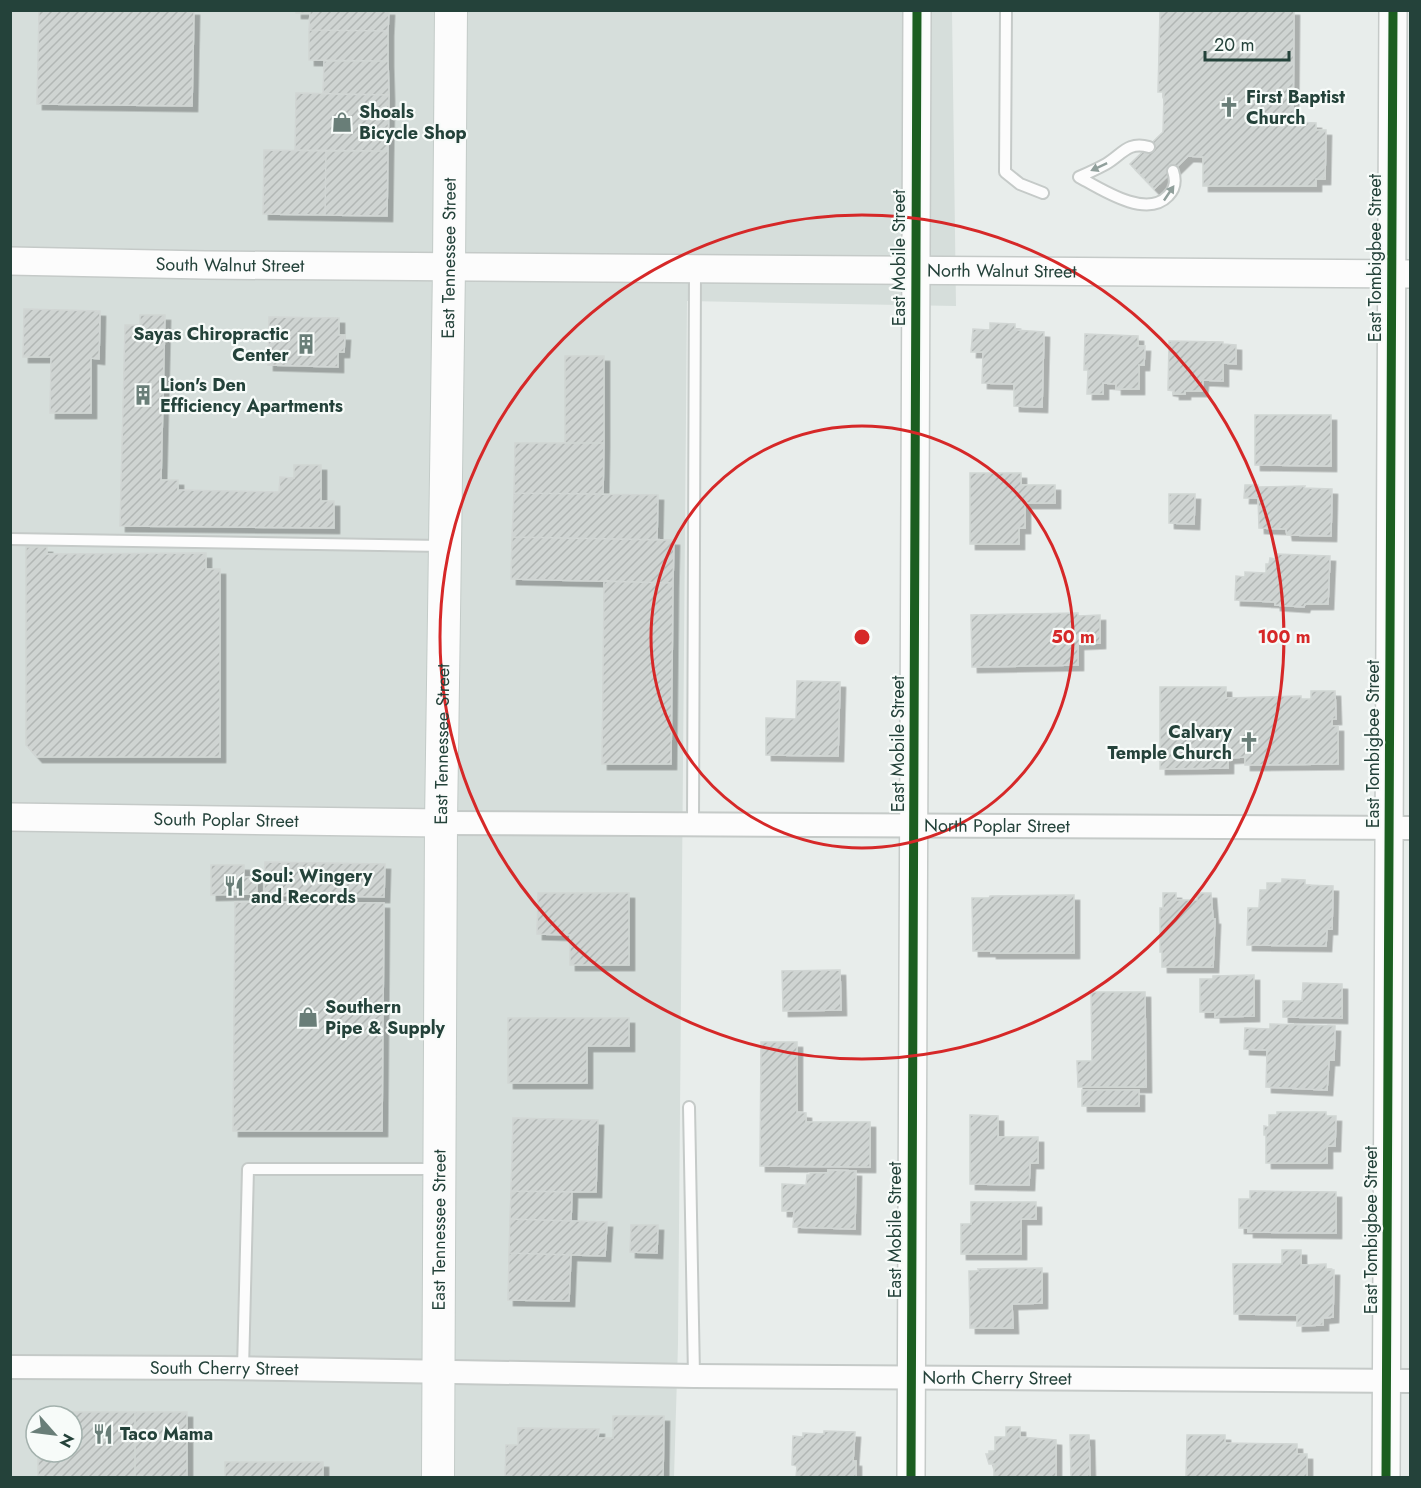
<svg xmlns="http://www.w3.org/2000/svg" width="1421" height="1488" viewBox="0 0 1421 1488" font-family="Jost,sans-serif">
  <defs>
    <pattern id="building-hatch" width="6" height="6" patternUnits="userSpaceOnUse" patternTransform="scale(1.5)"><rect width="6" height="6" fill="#cfd4d2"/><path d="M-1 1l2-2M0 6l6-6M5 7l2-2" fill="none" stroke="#b2b7b5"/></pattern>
    <filter id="shadow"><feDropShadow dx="5.5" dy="5.5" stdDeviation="0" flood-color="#0004"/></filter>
  </defs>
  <rect width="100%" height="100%" fill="#e8edeb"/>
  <!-- built -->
  <path fill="#d6dedb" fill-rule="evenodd" d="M10 11H952L956 306 687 301 678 1344 674 1477H11ZM36 1416H72V1452H36Z"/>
  <!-- building -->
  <path fill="url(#building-hatch)" stroke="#d1d6d4" stroke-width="1.5" filter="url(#shadow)" d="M39 10H194L192 106 37 104Z
    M296 10H389L388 31 309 30 310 13H296Z
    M1160 10H1294L1293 122 1316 123V130H1326L1325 179H1316V186H1203V157L1188 156 1154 189 1130 164 1163 132 1164 92H1158Z
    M309 30 388 31V61L309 60Z
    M324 61H388L389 95 323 94Z
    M296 93 389 95 388 151 295 150Z
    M264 150 326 151 325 215 263 214Z
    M326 151H388L387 216 325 215Z
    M24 309 100 311 99 359 91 358V413H50L51 357H23Z
    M140 315H165L161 480H178V490L279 492 280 477 294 478V465H321V501H334V528L120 526 125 325H140Z
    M269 317 339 318V335H345L344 352H338V367L268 365Z
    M990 323 1015 324V330L1044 332 1042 407 1014 406V384L982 383 983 352H971L973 329 990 330Z
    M1085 334 1138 336V346H1145L1144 365H1139V389H1116V384L1103 383V394H1087L1088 370H1084Z
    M1169 341 1223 342V344L1236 345V364L1223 363V381L1203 380 1202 391H1185V394H1174V391L1168 390Z
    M565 356H604V443H565Z
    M1255 415H1331V466L1255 465Z
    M515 443H604L603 494 514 493Z
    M970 473H1021V485H1055V503H1025V528H1019V544H970Z
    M1245 485H1258V487L1305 486 1304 488 1332 489 1331 536 1287 535 1286 529 1259 528 1258 498H1244Z
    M514 493 658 495 657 540 512 537Z
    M1169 494H1195L1194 524 1169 523Z
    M512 537 674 540 673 583 511 579Z
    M26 547H47V554L206 553V569H220V757H37L26 745Z
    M1276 554 1330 556 1328 604H1305L1304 607 1275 605V602L1235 600 1236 576 1245 577V572L1266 573V564H1269L1270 558 1275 559Z
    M604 581 673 583 671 764H602Z
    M1078 613V616L1100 615V643L1078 644V665L972 667 971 615Z
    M797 681 840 682 838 756 766 755V718L796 719Z
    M1160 687H1226V698L1301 696V699H1311V691H1335L1336 719H1332V726H1338V764L1245 765V757L1228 758V768L1160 769Z
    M265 862 385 864 384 897 264 895Z
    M211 865H244V877H257V894L211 895Z
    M1282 879 1305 880V885L1333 886 1332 929H1327L1326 946 1247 945 1248 908H1259L1260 890H1267V883H1282Z
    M538 893H629V965H570V935L537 934Z
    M1163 893H1176V900H1197V893H1211L1213 919H1215L1213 967H1162V952H1160V908H1163Z
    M1074 895V953H991V951H973L972 898H989L990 896Z
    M235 902 384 903 382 1131H233Z
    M840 970 841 1010 783 1011 782 971Z
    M1254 975V1016L1215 1017V1012H1200V979H1213V976Z
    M1303 983 1342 984V1018L1283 1017V1001H1302Z
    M1091 992H1145L1146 1087H1078L1077 1061H1092Z
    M508 1018H629V1046H587V1083H508Z
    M1270 1024 1335 1026 1334 1060H1329L1327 1090 1266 1087 1267 1050 1244 1049 1245 1028 1270 1029Z
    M761 1042H797V1112L806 1113V1122H870V1167L760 1166Z
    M1082 1090H1139V1106H1082Z
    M1277 1112H1326V1116H1336L1335 1146H1327V1163H1266V1135H1264V1126L1269 1127V1115H1277Z
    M970 1115 998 1116V1137H1038V1163H1030L1029 1185 970 1184Z
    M513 1118 598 1120 596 1192 511 1191Z
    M828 1170 856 1171 855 1229 793 1227 794 1211H782V1184L806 1185 807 1175H811L810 1173H828Z
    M511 1191 572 1192 571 1221 510 1219Z
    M1250 1191 1336 1192V1233L1248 1232V1228H1239V1199H1250Z
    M971 1202H1036V1219H1021V1254H961V1224H971Z
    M510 1219 607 1222 605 1256 509 1253Z
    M631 1225H658L657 1253 630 1252Z
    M1282 1250H1301V1265L1326 1264V1270H1334L1333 1317 1323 1318V1325L1297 1326V1315L1234 1314 1233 1264H1282Z
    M509 1253 571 1255 569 1301 508 1300Z
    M1042 1268V1303L1012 1304 1013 1328H970L969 1271H979L978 1269Z
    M38 1412H135V1478H38V1452H72V1416H38Z
    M135 1412H187V1478H135Z
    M613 1416H664L663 1478H505L506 1445H518V1428L599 1429 598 1438H613Z
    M1006 1427H1020V1437L1056 1440V1478H994V1464H989L986 1454H989V1451H995V1437H1006Z
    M824 1431 855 1432 853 1461H856V1478H796L797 1466 792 1465 793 1436 803 1437V1433L824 1434Z
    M1070 1435H1089L1090 1478H1071Z
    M1187 1435H1225V1443L1297 1444V1454H1307V1478H1186Z
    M225 1462H323V1478H225Z"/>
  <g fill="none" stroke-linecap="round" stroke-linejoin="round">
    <!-- service casing -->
    <g stroke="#c5cac8" stroke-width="14">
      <path id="service" d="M1006 10 1005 172 1020 184 1043 193
        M1149 147C1127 141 1122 155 1106 164 1097 169 1088 173 1079 177 1101 189 1146 219 1168 196 1176 188 1176 180 1173 171
        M10 539 442 546
        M693 824 695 270
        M689 1107 694 1376
        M243 1369 248 1169H436"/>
    </g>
    <!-- minor casing -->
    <g stroke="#c5cac8" stroke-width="26">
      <g id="minor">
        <path id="s1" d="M441 823 1410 828"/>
        <path id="s2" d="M10 1367 219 1368 694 1376 1410 1381"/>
      </g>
    </g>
    <!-- tertiary casing -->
    <g stroke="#c5cac8" stroke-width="30">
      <g id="tertiary">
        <path id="s3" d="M10 261 205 265 1410 274"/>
        <path id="s4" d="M10 817 441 823"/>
        <path d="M911 1478 917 10"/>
        <path d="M1386 1478 1393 10"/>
      </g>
    </g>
    <!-- secondary casing -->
    <g stroke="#c3cbc8" stroke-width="34">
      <g id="secondary">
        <path id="s5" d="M438 1478 441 823 449 267 451 10"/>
      </g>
    </g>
    <!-- service -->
    <use href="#service" stroke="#fcfcfc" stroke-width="10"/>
    <!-- minor -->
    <use href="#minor" stroke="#fcfcfc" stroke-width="22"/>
    <!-- tertiary -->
    <use href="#tertiary" stroke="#fcfcfc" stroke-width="27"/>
    <!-- secondary -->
    <use href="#secondary" stroke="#fcfcfc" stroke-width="32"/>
    <!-- cycleway casing -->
    <g stroke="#f7fbf9" stroke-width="13">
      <path id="cycleway" d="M911 1478 917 10
        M1386 1478 1393 10"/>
    </g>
    <!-- cycleway -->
    <use href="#cycleway" stroke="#1b5e20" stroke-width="9"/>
  </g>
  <!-- one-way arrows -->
  <defs><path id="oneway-solid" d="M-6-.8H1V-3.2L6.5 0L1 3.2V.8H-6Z" transform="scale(1.5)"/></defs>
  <g fill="#909f9b">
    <use href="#oneway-solid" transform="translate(1099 167) rotate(155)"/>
    <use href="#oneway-solid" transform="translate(1169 193) rotate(-56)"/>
  </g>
  <!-- distance rings -->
  <g fill="none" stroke="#d62828" stroke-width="3">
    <circle cx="862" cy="637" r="211"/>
    <circle cx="862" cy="637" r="422"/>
  </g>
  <!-- icons -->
  <defs>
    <g id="church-bare" transform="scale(1.62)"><path d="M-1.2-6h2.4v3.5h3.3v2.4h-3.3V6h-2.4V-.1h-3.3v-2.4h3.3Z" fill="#697e78" stroke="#f7fbf9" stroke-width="2.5" paint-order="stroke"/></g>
    <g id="shop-bare" transform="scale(1.62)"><path d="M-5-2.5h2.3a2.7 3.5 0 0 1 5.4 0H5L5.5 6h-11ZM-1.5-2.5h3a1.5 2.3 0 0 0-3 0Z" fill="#697e78" stroke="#f7fbf9" stroke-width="2.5" paint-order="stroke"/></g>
    <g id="building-bare" transform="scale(1.62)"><path d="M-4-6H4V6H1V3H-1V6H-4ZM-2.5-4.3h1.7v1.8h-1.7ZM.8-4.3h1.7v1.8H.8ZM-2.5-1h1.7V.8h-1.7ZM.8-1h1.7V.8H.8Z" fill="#697e78" stroke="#f7fbf9" stroke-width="2.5" paint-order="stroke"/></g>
    <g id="restaurant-bare" transform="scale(1.62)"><path d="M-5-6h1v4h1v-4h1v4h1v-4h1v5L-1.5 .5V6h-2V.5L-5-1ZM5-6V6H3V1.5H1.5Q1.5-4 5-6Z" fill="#697e78" stroke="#f7fbf9" stroke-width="2.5" paint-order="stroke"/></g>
  </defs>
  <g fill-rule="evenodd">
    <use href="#church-bare" x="1229" y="107"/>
    <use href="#shop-bare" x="342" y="122"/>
    <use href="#building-bare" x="306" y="344"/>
    <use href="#building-bare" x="143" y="395"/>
    <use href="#church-bare" x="1249" y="742"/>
    <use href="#restaurant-bare" x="234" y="886"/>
    <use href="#shop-bare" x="308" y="1017"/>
    <use href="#restaurant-bare" x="103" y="1434"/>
  </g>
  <g text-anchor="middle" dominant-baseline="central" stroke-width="4.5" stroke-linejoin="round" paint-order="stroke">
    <!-- poi labels -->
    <g font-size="18" font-weight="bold" fill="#24423a" stroke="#f7fbf9" text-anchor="start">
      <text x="1246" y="97">First Baptist<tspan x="1246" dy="21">Church</tspan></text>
      <text x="359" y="112">Shoals<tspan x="359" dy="21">Bicycle Shop</tspan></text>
      <text x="289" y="334" text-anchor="end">Sayas Chiropractic<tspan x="289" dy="21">Center</tspan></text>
      <text x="160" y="385">Lion's Den<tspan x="160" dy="21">Efficiency Apartments</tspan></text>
      <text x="1232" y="732" text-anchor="end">Calvary<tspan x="1232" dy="21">Temple Church</tspan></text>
      <text x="251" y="876">Soul: Wingery<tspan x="251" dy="21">and Records</tspan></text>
      <text x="325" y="1007">Southern<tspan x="325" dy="21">Pipe &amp; Supply</tspan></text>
      <text x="120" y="1434">Taco Mama</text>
    </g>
    <!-- street labels -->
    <g font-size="18" fill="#24423a" stroke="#f7fbf9">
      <text stroke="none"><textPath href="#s5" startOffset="1220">East Tennessee Street</textPath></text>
      <text transform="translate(899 258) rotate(-90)">East Mobile Street</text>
      <text transform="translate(1375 258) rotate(-90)">East Tombigbee Street</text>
      <text stroke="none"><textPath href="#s3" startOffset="220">South Walnut Street</textPath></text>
      <text stroke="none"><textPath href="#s3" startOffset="992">North Walnut Street</textPath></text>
      <text stroke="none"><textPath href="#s5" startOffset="734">East Tennessee Street</textPath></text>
      <text transform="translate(898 744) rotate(-90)">East Mobile Street</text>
      <text transform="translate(1373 744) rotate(-90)">East Tombigbee Street</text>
      <text stroke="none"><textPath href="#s4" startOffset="216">South Poplar Street</textPath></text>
      <text stroke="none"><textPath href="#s1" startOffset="556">North Poplar Street</textPath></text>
      <text stroke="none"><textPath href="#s5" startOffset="248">East Tennessee Street</textPath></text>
      <text transform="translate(895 1230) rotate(-90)">East Mobile Street</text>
      <text transform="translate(1371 1230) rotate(-90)">East Tombigbee Street</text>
      <text stroke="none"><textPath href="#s2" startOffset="214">South Cherry Street</textPath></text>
      <text stroke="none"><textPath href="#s2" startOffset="987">North Cherry Street</textPath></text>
    </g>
  </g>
  <circle cx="862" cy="637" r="9" fill="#d62828" stroke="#f7fbf9" stroke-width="3"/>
  <g font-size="18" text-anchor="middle" font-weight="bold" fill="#d62828" stroke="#f7fbf9" stroke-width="4.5" stroke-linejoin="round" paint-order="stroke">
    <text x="1073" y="643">50 m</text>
    <text x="1284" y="643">100 m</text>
  </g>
  <!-- border -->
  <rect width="1421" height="1488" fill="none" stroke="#24423a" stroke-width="24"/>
  <!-- north arrow -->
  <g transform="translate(54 1434) rotate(118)"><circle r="28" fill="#f7fbf9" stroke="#a3b1ad" stroke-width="1.5"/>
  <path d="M0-4.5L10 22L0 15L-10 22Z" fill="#697e78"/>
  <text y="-9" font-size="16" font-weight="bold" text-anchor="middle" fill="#24423a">N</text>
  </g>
  <!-- scale -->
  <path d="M1205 51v9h84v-9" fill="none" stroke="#24423a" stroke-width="3"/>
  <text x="1214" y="51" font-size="18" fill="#24423a" stroke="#f7fbf9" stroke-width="4.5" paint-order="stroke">20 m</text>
</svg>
